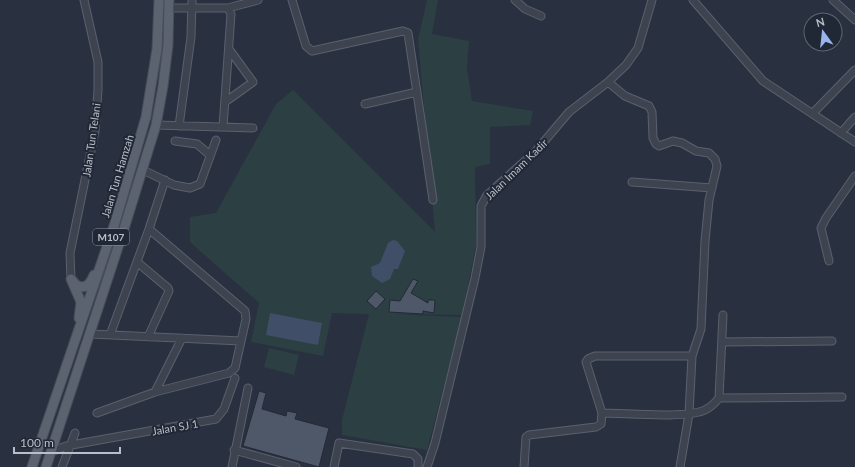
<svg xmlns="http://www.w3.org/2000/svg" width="855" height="467" viewBox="0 0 855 467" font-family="Lato,sans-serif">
  <rect width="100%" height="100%" fill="#293140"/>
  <!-- green -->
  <path fill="#2c3f42" d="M427 0H438L432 34 469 41 467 68 472 101 533 111 530 125 490 127V164L475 167 476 246 462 315 393 314 462 317 427 450 342 435V420L369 314 332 313 323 356 251 342 259 303 190 242V217L216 213 276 104 293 90 435 232 418 39Z
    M269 348 299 355 294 375 264 367Z"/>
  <!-- water -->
  <path fill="#404e68" d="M393 240 397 241 405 251 398 269H394L390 279 382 283 372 276 371 267 380 263 388 243Z
    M270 313 322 323 318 345 266 335Z"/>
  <!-- building -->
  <path fill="#4f5868" stroke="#232a37" d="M413 279 418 281 411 293 428 303V300H435L434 313 423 311V314L389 312 390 300 400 301Z
    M376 291 385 299 376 309 367 301Z
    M259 391 266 393 262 409 286 416 287 411 297 413 295 419 329 428 319 467 243 446Z"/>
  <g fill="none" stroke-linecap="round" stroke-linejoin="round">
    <!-- minor casing -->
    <g stroke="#5a616d" stroke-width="9">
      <path id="minor" d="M292 0 306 46 312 51 403 31 408 33 433 200
        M515 0 525 9 541 16
        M693 0 763 81 855 142
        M833 0 855 20
        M169 8H228L258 0
        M608 82 625 96 649 106 652 112 653 138 656 144 659 146 673 141 682 143 696 151 709 153 715 159 717 166 709 200 705 241 701 329 692 356 689 414 680 467
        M225 102 253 82 229 49
        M365 104 417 92
        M813 113 855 70
        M156 125 253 128
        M179 126 191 37 192 0
        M223 127 231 14 228 8
        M841 133 855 117
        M175 141 197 144 210 155
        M143 170 174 185 190 188 200 184 216 140
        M632 182 712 188
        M829 261 821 228 826 218 855 176
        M137 262 168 288 169 291 148 337
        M71 279 70 253 95 131 98 90V62L84 0
        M91 334 241 341
        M110 335 149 229 165 180
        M723 342 832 341
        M155 392 182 338
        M719 398 842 397
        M97 413 155 392 229 373 235 368 246 319 245 311 149 229
        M602 413C626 413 685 419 705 410 711 407 715 403 719 398L723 315
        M234 450 296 467
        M51 452 66 446 216 419 224 409 235 378
        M62 467 75 433
        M232 467 248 388
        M334 467 339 443 413 454 418 459V467
        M427 467 435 443 475 278 481 247V206L487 195 536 151 569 112 608 82 626 65 638 48 652 0
        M524 467 526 437 529 435 596 427 601 424 602 413 586 362 588 359 595 356H692"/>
    </g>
    <!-- major casing -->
    <g stroke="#464c59" stroke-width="11">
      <path id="major" d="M71 279 81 302 79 318
        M72 280 76 285C86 290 90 284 94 275
        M32 467 114 226 146 117 157 49 159 0
        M46 467 123 232 156 125 163 86 168 45 169 0"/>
    </g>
    <!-- minor -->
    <use href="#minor" stroke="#3d4450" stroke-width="7"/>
    <!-- major -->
    <use href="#major" stroke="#5b6270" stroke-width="9"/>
  </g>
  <g text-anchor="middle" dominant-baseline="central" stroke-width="4" stroke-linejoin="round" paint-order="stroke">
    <!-- shield labels -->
    <rect fill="#212835" stroke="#8b929d" stroke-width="1" x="93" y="229" width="36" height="16" rx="3"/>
    <g font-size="10" font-weight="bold" fill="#b9bfca">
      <text x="111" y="237">M107</text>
    </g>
    <!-- street labels -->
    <g font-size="11" fill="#b9bfca" stroke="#212835">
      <text transform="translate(91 140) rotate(-82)">Jalan Tun Telani</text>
      <text transform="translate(516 169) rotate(-44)">Jalan Imam Kadir</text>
      <text transform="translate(117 176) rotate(-73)">Jalan Tun Hamzah</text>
      <text transform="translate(175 427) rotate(-10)">Jalan SJ 1</text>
    </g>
  </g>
  <!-- north arrow -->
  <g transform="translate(823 32) rotate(345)"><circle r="19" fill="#212835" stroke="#5e6471"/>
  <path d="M0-3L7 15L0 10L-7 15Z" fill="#99b5f0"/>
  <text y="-6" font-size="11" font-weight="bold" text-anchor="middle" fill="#b9bfca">N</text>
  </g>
  <!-- scale -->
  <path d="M14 447v6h106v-6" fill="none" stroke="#b9bfca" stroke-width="2"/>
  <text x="20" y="447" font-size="12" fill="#b9bfca" stroke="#212835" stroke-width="3" paint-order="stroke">100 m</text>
</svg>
